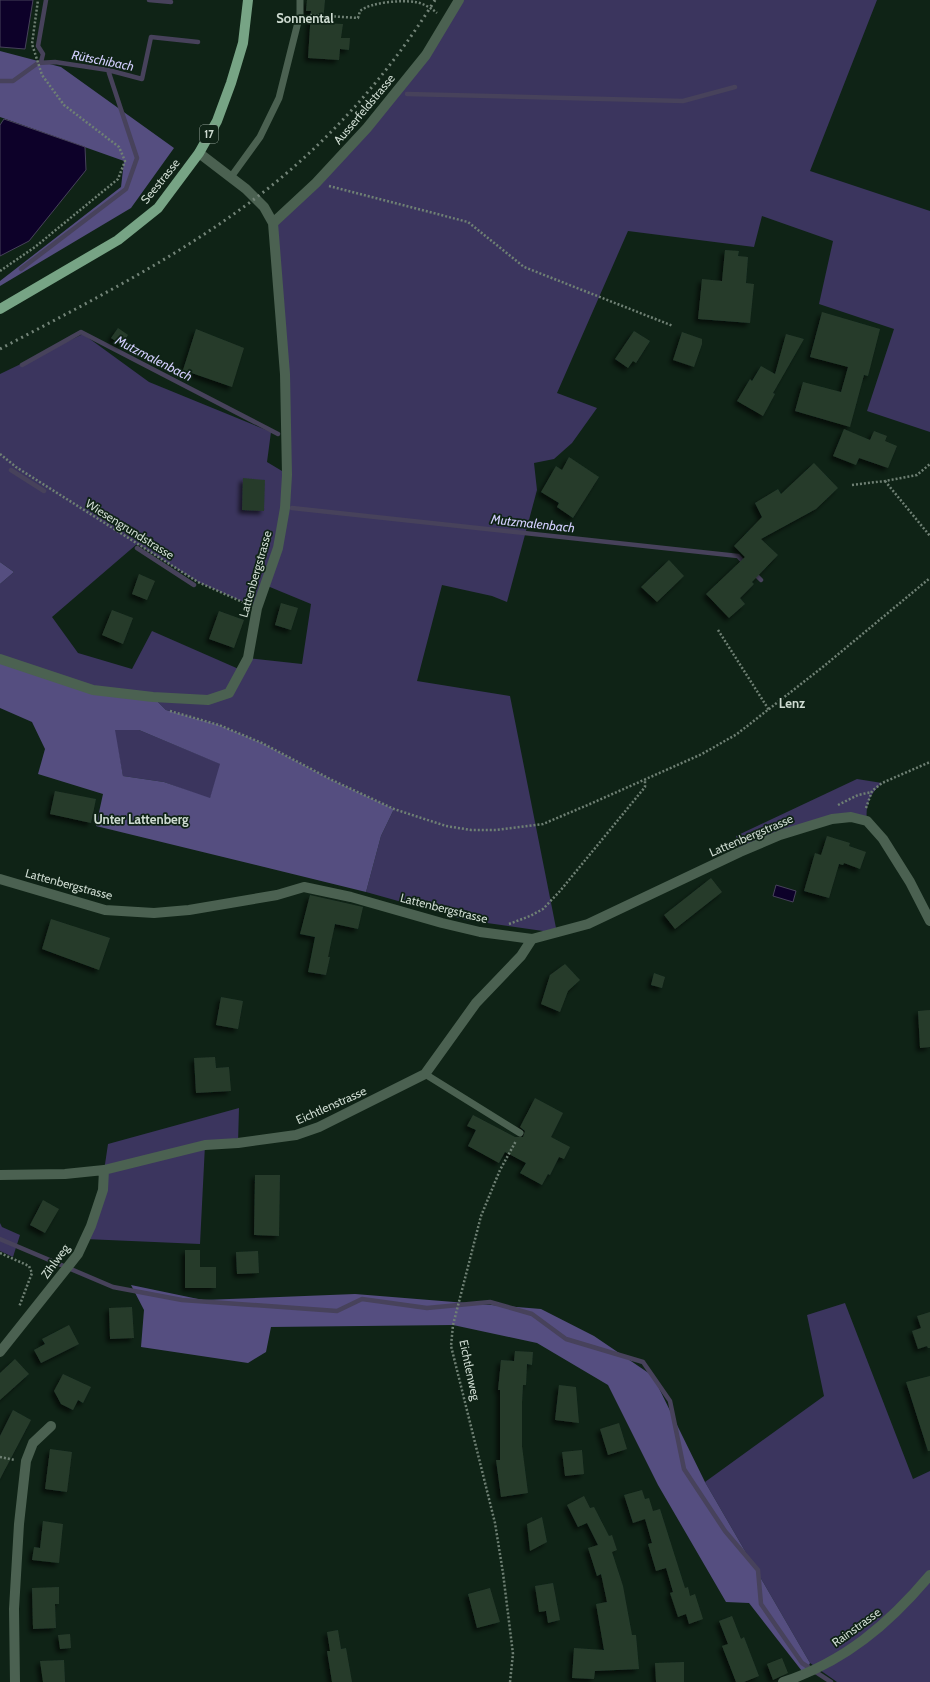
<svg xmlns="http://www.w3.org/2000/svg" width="930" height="1682" viewBox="0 0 930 1682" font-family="Cabin,sans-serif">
  <defs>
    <filter id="shadow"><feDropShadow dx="-3.5" dy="3.5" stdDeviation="2" flood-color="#0009"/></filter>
  </defs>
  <rect width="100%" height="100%" fill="#0f2316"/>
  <!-- green -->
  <path fill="#3b355e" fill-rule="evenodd" d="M459 0H877L810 171 930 211V432L867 411 894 329 819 304 833 241 762 216 754 247 628 231 557 393 597 408 572 443 554 459 534 463 537 490 507 602 492 596 442 585 417 681 510 696 557 933 466 920 366 892 381 836 394 809 332 780 262 743 219 725 166 710 153 697 93 690 0 659V584L14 572 0 562V374L83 334 149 382 271 432 267 462 287 474 273 223 316 183 426 55ZM137 544 198 582 257 608 265 585 311 604 302 664 248 658 241 670 152 631 132 669 78 653 52 617Z
    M114 730H139L221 764 210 799 164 782 123 776Z
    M857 779 882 783C870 794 865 805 867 821L851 817 740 852 736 836Z
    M239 1108 238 1143 205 1145 200 1244 85 1239 104 1171 108 1144Z
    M0 1223 2 1227 20 1235 13 1257 0 1251Z
    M845 1303 913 1479 930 1471V1682H837L810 1663 705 1482 824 1396 807 1315Z"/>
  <!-- forest -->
  <path fill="#554e80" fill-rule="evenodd" d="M0 51 61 67 174 148 131 208 0 286V281L121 187 124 161 0 117Z
    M0 562 14 572 0 584Z
    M0 659 93 690 153 697 166 710 219 725 262 743 332 780 394 809 381 836 366 892 96 826 103 794 38 774 45 749 32 722 0 708ZM115 730H139L220 764 210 798 164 782 123 776Z
    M131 1285 203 1300 355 1294 541 1309 594 1336 653 1376 705 1482 810 1663 805 1675 749 1603 726 1602 658 1485 608 1385 537 1343 453 1325 271 1327 266 1352 248 1363 141 1347 144 1310Z"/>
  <!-- water -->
  <path fill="#0d0129" stroke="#47425b" d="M0 0H33L25 49 0 47Z
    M4 119 85 147 86 170 29 241 0 256V125Z
    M776 885 796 891 793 902 773 896Z"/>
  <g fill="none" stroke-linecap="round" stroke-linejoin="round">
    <!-- stream -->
    <path stroke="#47425b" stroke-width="4.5" d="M149 0 171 2
      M41 62 43 54 38 46 46 0
      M0 81H13L38 63 55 62 108 70 142 79 151 37 198 42
      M407 94 683 101 735 87
      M21 269 126 189 137 158 108 70
      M22 365 81 332 278 434
      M11 470 44 491
      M292 508 738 556 746 565
      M137 548 194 585
      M754 573 761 580
      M0 1239 113 1287 182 1300 337 1311 362 1299 427 1308 490 1302 532 1314 566 1339 643 1362 670 1401 684 1469 725 1531 758 1570 761 1604 802 1663 831 1682"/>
  </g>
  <!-- building -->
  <path fill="#263b2c" filter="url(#shadow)" d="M307 0H325L323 23 343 24 341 38H350L349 50 340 49 339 60 308 58 311 11H306Z
    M725 250 739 251 738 256 748 257 746 283 754 284 750 323 698 319 702 279 722 281Z
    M822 312 880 329 868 376 864 375 850 427 795 411 803 382 841 392 848 367 810 357Z
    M118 328 128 335 122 345 111 338Z
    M196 329 244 348 232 387 183 370Z
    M634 331 650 341 636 363 633 361 628 368 615 359Z
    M682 332 702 339V344L694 367 673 360Z
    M786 334 804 339 773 393 775 394 763 416 737 401 750 379 752 381 761 366 775 374Z
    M844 429 870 440 874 431 887 436 885 441 897 446 888 468 859 458 856 465 833 456Z
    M569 457 599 477 573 518 557 507 559 503 541 492 556 466 562 470Z
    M814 463 838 488 816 509 761 539 778 555 752 582 754 584 740 598 745 604 729 618 706 594 745 557 734 546 762 517 755 503 778 489 781 494Z
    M243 478 265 480 264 511 242 510Z
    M669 560 684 576 657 602 641 587Z
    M139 574 155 581 147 600 132 594Z
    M281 603 298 608 291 630 275 625Z
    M112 610 133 618 123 644 102 635Z
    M219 611 244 620 234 648 209 639Z
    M55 791 96 799 91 823 50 814Z
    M827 836 850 843 849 846 866 852 860 869 844 863 843 865 839 864 829 898 804 891 815 853 821 855Z
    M711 878 722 892 675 929 664 915Z
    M310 895 363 907 358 929 335 924 328 957H330L326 975 308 972 315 937 300 934Z
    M51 919 110 938 99 970 42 949Z
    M565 964 580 980 568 991 560 1012 541 1004 550 975Z
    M654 973 665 977 662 988 651 985Z
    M221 997 243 1001 238 1029 216 1025Z
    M930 1010V1047L920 1048 918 1011Z
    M215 1057 216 1068 229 1067 231 1091 196 1093 194 1058Z
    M535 1098 563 1113 551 1137 570 1147 564 1159 559 1157 550 1175 548 1174 542 1185 520 1173 526 1163 505 1152 499 1163 468 1146 476 1130 467 1126 473 1115 515 1137H523L525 1131 520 1127Z
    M255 1175H280L279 1236 254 1235Z
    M43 1200 59 1209 45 1233 30 1225Z
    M185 1250H200V1267H216V1288H185Z
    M258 1251 259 1273 237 1274 236 1252Z
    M132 1307 134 1338 110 1339 109 1308Z
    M930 1312V1348H928L927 1346 918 1349 912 1331 921 1328 917 1316Z
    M69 1325 79 1344 41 1363 34 1350 45 1344 42 1339Z
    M515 1351 533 1352 532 1365 527 1364 526 1385H523L522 1403V1446L528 1493 501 1497 496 1460H500V1390H498L501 1360 514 1361Z
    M15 1359 29 1374 0 1400V1373Z
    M63 1374 91 1387 83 1403 78 1400 73 1410 61 1404 54 1391Z
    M930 1376V1451H928L906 1382Z
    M559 1385 576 1387 579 1423 555 1420Z
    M13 1410 31 1420 0 1479V1436Z
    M619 1423 627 1449 608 1455 600 1429Z
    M50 1449 72 1452 67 1492 45 1489Z
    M582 1450 584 1474 565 1476 562 1452Z
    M642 1490 645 1499 649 1498 653 1511 660 1509 685 1588 688 1587 690 1596 695 1594 703 1619 689 1624 686 1614 678 1617 670 1593 673 1592 666 1568 656 1571 648 1544 652 1543 645 1519 633 1523 624 1495Z
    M584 1496 590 1508 594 1507 609 1536 612 1535 617 1550 612 1552 623 1586 632 1635H636L639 1669 595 1671 594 1679 572 1678 574 1648 604 1650 596 1604 607 1602 601 1574 597 1576 588 1548 598 1545 587 1523 578 1527 567 1505Z
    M542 1517 547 1542 530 1551 527 1524Z
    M43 1521 63 1524 59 1563 32 1560 34 1547 40 1548Z
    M553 1583 560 1620 548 1623 546 1611 539 1612 535 1586Z
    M59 1587V1604H55L56 1628 33 1629 32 1588Z
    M490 1588 500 1622 477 1628 468 1594Z
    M732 1616 741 1639 744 1637 759 1676 744 1682H736L722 1646 728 1644 719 1621Z
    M338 1630 341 1649 346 1648 352 1682H332L327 1651H330L327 1632Z
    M70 1634 71 1648 60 1649 58 1635Z
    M782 1658 788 1673 773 1680 767 1664Z
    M64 1660 65 1682H43L40 1661Z
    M684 1662V1682H656L655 1663Z"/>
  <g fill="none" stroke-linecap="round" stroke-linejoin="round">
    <!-- path -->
    <path stroke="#6f8074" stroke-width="2.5" stroke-dasharray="2 2" stroke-linecap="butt" d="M310 15 358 18 360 11C371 2 401 0 415 2 423 3 431 8 437 13
      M329 186 468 222 524 267 673 326
      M0 271 35 247 118 179 125 161 119 147 64 105 42 75 32 44 38 0
      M0 454 16 467 198 582 247 604
      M885 481 930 536
      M852 485 885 481 917 475 930 464
      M718 630 769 710
      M170 711 219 725 262 743 332 780 394 809 446 826 471 830H496L543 824 590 804 702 754 737 734 824 666 930 578
      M838 805 858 795 872 792
      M866 808 872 791 882 783 930 762
      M509 924 530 916 543 909 560 891 645 787V779
      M0 1253 29 1266 32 1273 19 1307
      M0 1457 15 1460
      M510 1682 513 1654 503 1573 495 1523 451 1346 453 1325 481 1216 500 1170 516 1141"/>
    <!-- service -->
    <path stroke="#4b6151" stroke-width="7" d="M231 177 260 137 279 98 300 14V0
      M425 1074 520 1133"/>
    <!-- minor -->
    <path stroke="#4b6151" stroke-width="10" d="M273 223 316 183 367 128 426 55 459 0
      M0 659 93 690 153 697 208 700 229 693 248 658 257 608 278 548 285 508 287 475 285 374 273 223 264 207 246 189 199 153
      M0 879 105 910 154 913 189 910 277 895 304 887 351 897 442 923 480 932 532 939 588 924 740 852 780 835 832 819 851 817 867 821 883 839 910 882 930 921
      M0 1175 65 1174 104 1170 205 1145 238 1143 296 1135 319 1127 425 1074 476 1003 521 956 532 939
      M0 1352 78 1254 91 1226 103 1190 104 1170
      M15 1682 14 1609 19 1524 26 1461 33 1443 51 1426
      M783 1682C844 1662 889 1624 930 1575"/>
    <!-- primary -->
    <path stroke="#77a485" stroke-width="10" d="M0 309 118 240 158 208 199 153 217 121 231 83 243 43 248 0"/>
    <!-- rail -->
    <path stroke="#738478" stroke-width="3" stroke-dasharray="2 4" stroke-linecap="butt" d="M0 349C81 306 163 265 238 211 317 155 384 82 435 0"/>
  </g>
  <g text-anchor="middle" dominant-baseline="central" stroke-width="3.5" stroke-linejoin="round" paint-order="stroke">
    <!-- shield labels -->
    <rect fill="#0f2316" stroke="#94a398" stroke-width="1" x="200" y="125" width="18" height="18" rx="3"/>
    <g font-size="11" font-weight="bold" fill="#cddad0">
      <text x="209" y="134">17</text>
    </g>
    <!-- street labels -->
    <g font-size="12" fill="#cddad0" stroke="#0f2316">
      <text transform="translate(364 109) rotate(-50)">Ausserfeldstrasse</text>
      <text transform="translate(160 181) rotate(-51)">Seestrasse</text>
      <text transform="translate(130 529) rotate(32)">Wiesengrundstrasse</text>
      <text transform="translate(255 574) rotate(-74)">Lattenbergstrasse</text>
      <text transform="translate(751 835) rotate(-23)">Lattenbergstrasse</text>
      <text transform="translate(69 884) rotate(15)">Lattenbergstrasse</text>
      <text transform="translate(444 908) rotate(14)">Lattenbergstrasse</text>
      <text transform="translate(331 1105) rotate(-24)">Eichtlenstrasse</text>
      <text transform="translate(55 1261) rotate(-54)">Zihlweg</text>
      <text transform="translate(470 1370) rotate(78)">Eichtlenweg</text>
      <text transform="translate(856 1627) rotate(-36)">Rainstrasse</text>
    </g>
    <!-- neighbourhood labels -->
    <g font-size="13" font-weight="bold" fill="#cddad0" stroke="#0f2316">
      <text x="305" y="18">Sonnental</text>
      <text x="792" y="703">Lenz</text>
      <text x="141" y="819">Unter Lattenberg</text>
    </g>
    <!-- water labels -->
    <g font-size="13" font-style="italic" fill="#d1cdfc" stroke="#0f2316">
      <text transform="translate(103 60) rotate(11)">Rütschibach</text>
      <text transform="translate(154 358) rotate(27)">Mutzmalenbach</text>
      <text transform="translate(533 523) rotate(6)">Mutzmalenbach</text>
    </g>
  </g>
</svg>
